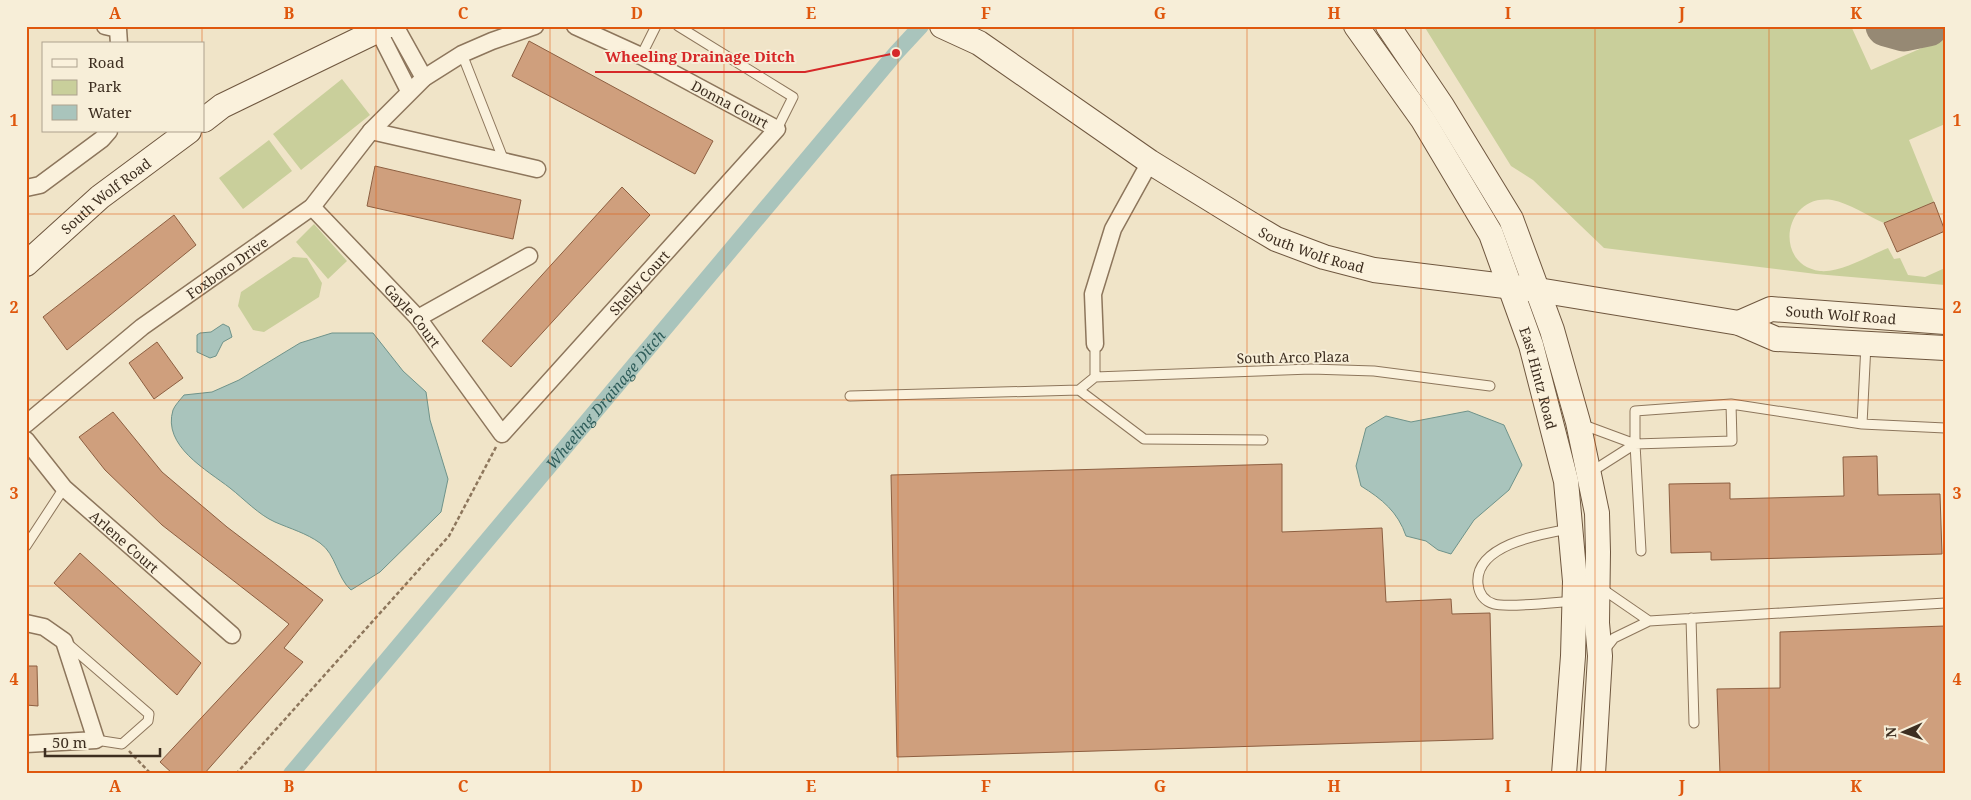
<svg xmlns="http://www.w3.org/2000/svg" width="1971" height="800" viewBox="0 0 1971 800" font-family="'Noto Serif',serif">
  <rect width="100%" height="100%" fill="#f0e4c8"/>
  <!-- green -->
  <path fill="#c9cf9b" d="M1424 26H1851L1871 70 1945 38V124L1909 140 1934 202 1884 223C1868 216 1849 203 1832 200 1783 193 1773 265 1820 271 1841 273 1868 256 1888 248L1894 259 1900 258 1908 275 1925 277 1945 268V285L1816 274 1604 248 1533 180 1511 166Z
    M342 79 370 115 301 170 273 134Z
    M269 140 292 171 243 209 219 178Z
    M314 224 347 261 328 279 296 242Z
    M293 257 307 258 322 283 319 297 264 332 253 330 238 306 241 292Z"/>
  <!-- water -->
  <path fill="#a9c4bc" stroke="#6f938a" d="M223 324 229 327 232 337 223 342 216 356 210 358 197 352V335L200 333 211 332Z
    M332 333H373L403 371 426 392 430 420 448 479 441 512 380 572 351 590C337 578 336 554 320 543 306 533 291 529 275 522 259 515 244 499 230 488 207 470 162 446 173 410 175 405 180 400 184 395L212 392 239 380 300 343Z
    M1468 411 1504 425 1522 465 1509 490 1474 520 1451 554 1438 550 1426 541 1406 536C1398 512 1382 499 1361 486L1356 466 1366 428 1386 416 1411 422Z"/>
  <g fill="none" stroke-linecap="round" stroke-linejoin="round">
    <!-- canal -->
    <path stroke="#a9c4bc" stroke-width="16" id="s1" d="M291 774 896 53 921 26"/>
    <!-- taxiway -->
    <path stroke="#968974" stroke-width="41" d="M1886 26 1904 31 1928 26"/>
  </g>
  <!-- building -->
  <path fill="#cf9f7d" stroke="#8d5f41" d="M529 41 713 141 695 174 512 76Z
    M375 166 521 200 513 239 367 206Z
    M622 187 650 215 511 367 482 341Z
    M1934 202 1945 231 1897 252 1884 223Z
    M174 215 196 245 67 350 43 317Z
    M157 342 183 378 154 399 129 363Z
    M113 412 162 472 227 527 323 600 284 648 303 662 204 774H173L160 762 289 624 162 525 105 470 79 437Z
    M1877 456 1878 495 1940 494 1942 554 1711 560V552L1671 553 1669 484 1730 483V499L1844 496 1843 457Z
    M1282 464V532L1382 528 1386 602 1451 599 1452 614 1490 613 1493 739 897 757 891 475Z
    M80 553 201 663 177 695 54 583Z
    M1945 626V774H1720L1717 689 1780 688V632Z
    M26 666H37L38 706 26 705Z"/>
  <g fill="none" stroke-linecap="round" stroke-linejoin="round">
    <!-- lane casing -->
    <g stroke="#8d765c" stroke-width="11">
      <path id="lane" d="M678 26 793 97 777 129
        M462 54 504 161
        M641 56 656 26
        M1095 377 1311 369 1374 371 1490 386
        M1079 390 1144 439 1263 440
        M850 396 1079 390 1095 377V344
        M1581 424 1635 444 1591 472
        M1862 424 1945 428
        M1635 444 1732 441 1731 404
        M1569 529C1541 534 1474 545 1478 584 1479 594 1484 601 1494 604 1507 608 1557 602 1575 601
        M26 546 64 488
        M1641 551 1635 444V411L1731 404 1862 424 1866 344
        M1601 588 1649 621 1614 638 1603 652
        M1691 618 1694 723
        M1649 621 1945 603
        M68 644 149 714 148 721 122 744 96 740"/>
    </g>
    <!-- street casing -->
    <g stroke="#8d765c" stroke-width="19">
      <g id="street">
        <path d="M105 26 118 29 119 44"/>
        <path d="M395 26 424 78"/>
        <path d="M378 30 409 91"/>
        <path d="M371 131 537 169"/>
        <path d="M26 188 40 185 102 139 109 131"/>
        <path id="s2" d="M312 207 418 318 502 434 777 129 641 56 575 26"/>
        <path d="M418 318 529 256"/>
        <path d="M1095 344 1093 294 1113 229 1150 162"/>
        <path id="s3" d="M26 424 142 327 312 207 371 131 424 78 462 54 492 41 535 26"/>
        <path id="s4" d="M26 440 64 488 232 635"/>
        <path d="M26 623 44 627 64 641 96 740 26 744"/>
      </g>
    </g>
    <!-- secondary casing -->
    <g stroke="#6f573f" stroke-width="26">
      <g id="secondary">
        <path id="s5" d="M942 26 979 43 1150 162 1249 223 1276 239 1324 257 1374 270 1538 290 1739 323 1776 339 1945 348"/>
        <path id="s6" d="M1356 26 1423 120 1491 234 1531 345 1566 481 1575 581 1573 656 1564 774"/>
        <path d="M1388 26 1442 106 1511 219 1552 330 1578 422 1597 513 1598 552 1597 623 1600 656 1593 774"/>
        <path d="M204 120 222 106 387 26"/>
        <path id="s7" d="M26 264 100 197 189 131"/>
        <path id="s8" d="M1739 323 1771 309 1945 322"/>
      </g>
    </g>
    <!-- path -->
    <path stroke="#8d765c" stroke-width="2.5" stroke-dasharray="4 2.5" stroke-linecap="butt" d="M129 751 151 774
      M236 774 449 536 496 447"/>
    <!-- lane -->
    <use href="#lane" stroke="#faf1dc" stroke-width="9"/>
    <!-- street -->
    <use href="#street" stroke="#faf1dc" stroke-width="16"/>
    <!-- secondary -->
    <use href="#secondary" stroke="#faf1dc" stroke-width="24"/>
  </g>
  <!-- grid -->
  <path fill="none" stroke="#df570d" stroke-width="1" stroke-opacity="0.55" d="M202 26V44M376 26V774M550 26V774M724 26V774M898 26V774M1073 26V774M1247 26V774M1421 26V774M1595 26V774M1769 26V774M202 131V774M26 214H1945M26 400H1945M26 586H1945"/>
  <g text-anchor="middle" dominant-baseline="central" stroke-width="4" stroke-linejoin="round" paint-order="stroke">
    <!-- street labels -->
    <g font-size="14" fill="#3d2e20" stroke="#f7eed8">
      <text transform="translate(730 104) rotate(28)">Donna Court</text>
      <text stroke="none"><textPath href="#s7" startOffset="105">South Wolf Road</textPath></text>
      <text stroke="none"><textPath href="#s5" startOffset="434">South Wolf Road</textPath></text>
      <text stroke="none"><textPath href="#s3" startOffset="255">Foxboro Drive</textPath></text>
      <text stroke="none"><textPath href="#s2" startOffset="501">Shelly Court</textPath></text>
      <text stroke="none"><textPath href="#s8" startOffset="105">South Wolf Road</textPath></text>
      <text stroke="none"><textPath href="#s2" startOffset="148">Gayle Court</textPath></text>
      <text transform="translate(1293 357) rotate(-1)">South Arco Plaza</text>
      <text stroke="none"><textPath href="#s6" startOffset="400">East Hintz Road</textPath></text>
      <text stroke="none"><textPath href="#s4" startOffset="142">Arlene Court</textPath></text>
    </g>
    <!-- water labels -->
    <g font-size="15" font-style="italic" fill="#2f5d5a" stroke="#f7eed8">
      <text stroke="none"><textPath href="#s1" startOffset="489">Wheeling Drainage Ditch</textPath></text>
    </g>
  </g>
  <!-- callouts -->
  <path fill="none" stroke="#d62828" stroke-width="2" d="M896 53L805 72H595"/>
  <circle fill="#d62828" stroke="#f7eed8" stroke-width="2" cx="896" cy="53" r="5"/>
  <g font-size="15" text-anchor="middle" font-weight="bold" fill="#d62828" stroke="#f7eed8" stroke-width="4" stroke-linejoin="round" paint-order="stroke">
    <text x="700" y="62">Wheeling Drainage Ditch</text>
  </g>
  <!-- border -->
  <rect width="1971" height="800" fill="none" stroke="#f7eed8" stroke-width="55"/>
  <!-- legend -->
  <rect x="42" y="42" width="162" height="90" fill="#f7eed8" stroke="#ada18e"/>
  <rect x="52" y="59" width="25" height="8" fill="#faf1dc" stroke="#ada18e"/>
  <text x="88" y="68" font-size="15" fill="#3d2e20">Road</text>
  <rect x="52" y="80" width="25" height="15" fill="#c9cf9b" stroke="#ada18e"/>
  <text x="88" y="92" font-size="15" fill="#3d2e20">Park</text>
  <rect x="52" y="105" width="25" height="15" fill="#a9c4bc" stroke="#ada18e"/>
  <text x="88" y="118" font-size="15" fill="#3d2e20">Water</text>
  <!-- north arrow -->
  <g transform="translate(1904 732) rotate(268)" stroke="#f7eed8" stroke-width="4" paint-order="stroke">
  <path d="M0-4L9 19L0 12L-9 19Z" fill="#3d2e20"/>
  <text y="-8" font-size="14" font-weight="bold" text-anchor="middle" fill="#3d2e20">N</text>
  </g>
  <!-- scale -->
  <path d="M45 748v8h115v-8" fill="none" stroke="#3d2e20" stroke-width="2.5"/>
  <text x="52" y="748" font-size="15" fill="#3d2e20" stroke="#f7eed8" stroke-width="4" paint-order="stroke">50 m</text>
  <rect x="28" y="28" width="1916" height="744" fill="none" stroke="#df570d" stroke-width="2"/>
  <g font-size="16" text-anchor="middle" font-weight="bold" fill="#df570d">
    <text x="115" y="19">A</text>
    <text x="289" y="19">B</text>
    <text x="463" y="19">C</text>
    <text x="637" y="19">D</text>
    <text x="811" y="19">E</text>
    <text x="986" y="19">F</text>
    <text x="1160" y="19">G</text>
    <text x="1334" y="19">H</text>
    <text x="1508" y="19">I</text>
    <text x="1682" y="19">J</text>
    <text x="1856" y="19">K</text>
    <text x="14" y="126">1</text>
    <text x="1957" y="126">1</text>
    <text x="14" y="313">2</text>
    <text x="1957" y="313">2</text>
    <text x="14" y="499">3</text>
    <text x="1957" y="499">3</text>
    <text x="14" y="685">4</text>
    <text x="1957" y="685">4</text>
    <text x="115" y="792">A</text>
    <text x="289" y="792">B</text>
    <text x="463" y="792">C</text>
    <text x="637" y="792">D</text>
    <text x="811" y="792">E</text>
    <text x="986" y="792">F</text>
    <text x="1160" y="792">G</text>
    <text x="1334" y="792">H</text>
    <text x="1508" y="792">I</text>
    <text x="1682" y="792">J</text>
    <text x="1856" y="792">K</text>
  </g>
</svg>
